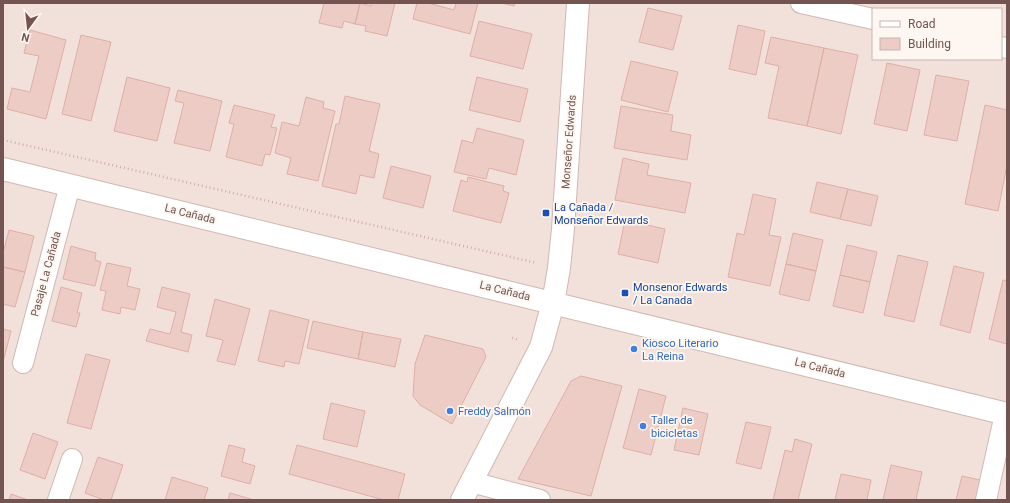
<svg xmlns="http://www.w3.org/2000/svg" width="1010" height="503" viewBox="0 0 1010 503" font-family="Roboto,sans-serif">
  <rect width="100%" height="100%" fill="#fbf1eb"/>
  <!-- residential -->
  <path fill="#f2e1da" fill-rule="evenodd" d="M3 3H1007V500H3ZM873 9H1001V59H873Z"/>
  <!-- building -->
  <path fill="#edccc5" stroke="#deafa7" d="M324 3H360L355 24 344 21 342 28 319 23Z
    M360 3 371 6V3H395L387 36 365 31 366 26 355 24Z
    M417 3H428L454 10 456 3H478L470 34 413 19Z
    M501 3H515L514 6Z
    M648 8 682 16 673 50 639 42Z
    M479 21 532 34 523 69 470 56Z
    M738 25 765 31 756 75 729 69Z
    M30 30 66 40 46 119 7 109 12 88 30 92 39 56 24 53Z
    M81 35 111 42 91 121 62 114Z
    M771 37 824 48 807 126 768 118 779 66 765 63Z
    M824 48 858 55 841 134 807 126Z
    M631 61 678 72 668 112 621 100Z
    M887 63 920 70 907 131 874 124Z
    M936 75 969 81 957 141 924 135Z
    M127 77 170 88 157 141 114 131Z
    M477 77 528 89 520 122 469 110Z
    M178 90 222 101 210 151 174 143 184 103 175 101Z
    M345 96 380 104 369 151 379 154 374 178 360 175 356 194 322 186 336 124H339Z
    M306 97 324 102 323 108 335 111 318 181 287 174 291 158 275 153 282 122 299 126Z
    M234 105 275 115 271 127 277 128 270 155 265 154 262 166 226 157 234 124 229 123Z
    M985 105 1007 110V165L998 211 965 204Z
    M621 106 673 115 671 131 691 135 687 160 614 148Z
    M477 128 524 140 516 175 489 168 486 179 454 172 462 140 473 143Z
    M623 158 649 164 647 175 691 183 685 213 615 200Z
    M391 166 431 176 423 208 383 198Z
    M468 177 504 186 503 191 509 193 501 223 453 211 461 180 467 182Z
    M817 182 848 189 840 219 810 212Z
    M848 189 878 196 871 226 840 219Z
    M753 194 776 199 769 235 781 237 770 286 728 277 737 233 744 235Z
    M625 220 665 229 658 263 618 254Z
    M9 230 34 236 25 272 3 267V253Z
    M793 233 823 240 816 271 786 264Z
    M847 245 877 252 870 282 840 275Z
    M71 246 96 253 95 260 101 262 95 286 63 279Z
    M898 255 928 262 914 322 884 315Z
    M107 263 131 268 127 286 140 289 135 310 121 307 120 314 102 310 106 291 100 290Z
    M786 264 816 271 809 301 779 294Z
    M954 266 984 273 970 333 940 325Z
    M3 267 25 272 15 307 3 304Z
    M840 275 870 282 863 313 833 306Z
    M1003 280 1007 281V344L989 339Z
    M61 287 82 293 77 313H80L76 327 52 321Z
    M162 287 190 294 181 332 192 335 188 352 146 341 150 329 170 334 176 312 157 307Z
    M215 299 250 309 235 365 217 361 223 340 206 336Z
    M270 310 309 320 299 364 285 361 284 367 258 361Z
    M313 321 363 332 358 359 307 348Z
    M3 329 11 331 3 362Z
    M363 332 401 339 395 367 358 359Z
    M425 335 483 349 486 357 452 424 420 405 413 396 415 364Z
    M86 354 110 360 91 429 67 423Z
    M581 376 622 386 591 496 518 479 571 381Z
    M639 389 666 396 651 455 623 448Z
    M331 403 365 411 357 447 323 439Z
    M683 408 708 414 699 455 674 450Z
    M746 422 771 427 761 469 736 463Z
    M33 433 58 442 45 479 20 470Z
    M795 439 812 444 798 500H773L785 450 792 452Z
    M229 445 245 449 242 462 255 466 250 484 221 476Z
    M297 445 405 474 398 500H384L289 474Z
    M98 457 123 465 111 500H104L85 493Z
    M891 465 922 472 916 500H883Z
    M841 474 871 480 867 500H835Z
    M962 476 980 480 976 500H956Z
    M172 477 208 488 204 500H165Z
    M230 493 254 500H228Z
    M11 494 28 500H9Z"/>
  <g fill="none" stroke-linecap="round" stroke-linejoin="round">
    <!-- street casing -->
    <g stroke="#ceb9b4" stroke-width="22">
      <path id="street" d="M801 3 873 19
        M1001 47 1007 48
        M23 363 70 185
        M471 482 540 500
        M58 500 72 459
        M986 500 1005 414"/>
    </g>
    <!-- secondary casing -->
    <g stroke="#d0b8b2" stroke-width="24">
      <path id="secondary" d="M3 169 1007 414
        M462 500 541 347 553 303 559 268 563 229 578 3"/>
    </g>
    <!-- path -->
    <path stroke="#d3aea8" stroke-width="2.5" stroke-dasharray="1 3" stroke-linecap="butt" d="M3 140 537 263
      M512 338 519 340"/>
    <!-- street -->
    <use href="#street" stroke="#fff" stroke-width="20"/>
    <!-- secondary -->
    <use href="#secondary" stroke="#fff" stroke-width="22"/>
  </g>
  <!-- markers -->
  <g fill="#1a4fb4" stroke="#fdf6f1" stroke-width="1.5">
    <rect x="542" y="209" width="8" height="8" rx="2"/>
    <rect x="621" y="289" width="8" height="8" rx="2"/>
  </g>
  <g fill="#3f7fe0" stroke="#fdf6f1" stroke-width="1.5">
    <circle cx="634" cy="349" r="4"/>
    <circle cx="450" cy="411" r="4"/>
    <circle cx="643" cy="426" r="4"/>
  </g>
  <g text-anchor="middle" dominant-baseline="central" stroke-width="3.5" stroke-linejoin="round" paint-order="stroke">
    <!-- street labels -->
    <g font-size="11" fill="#735450" stroke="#fdf6f1">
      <text transform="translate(569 142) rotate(-86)">Monseñor Edwards</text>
      <text transform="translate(190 214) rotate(14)">La Cañada</text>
      <text transform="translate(46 274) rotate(-75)">Pasaje La Cañada</text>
      <text transform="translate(505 291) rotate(14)">La Cañada</text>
      <text transform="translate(820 368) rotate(14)">La Cañada</text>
    </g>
    <!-- transit labels -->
    <g font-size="11" fill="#164399" stroke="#fdf6f1" text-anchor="start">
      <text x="554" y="207">La Cañada /<tspan x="554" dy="13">Monseñor Edwards</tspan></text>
      <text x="633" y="287">Monsenor Edwards<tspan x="633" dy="13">/ La Canada</tspan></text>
    </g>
    <!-- shop labels -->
    <g font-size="11" fill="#366cbe" stroke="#fdf6f1" text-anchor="start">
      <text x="642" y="343">Kiosco Literario<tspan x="642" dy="13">La Reina</tspan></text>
      <text x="458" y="411">Freddy Salmón</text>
      <text x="651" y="420">Taller de<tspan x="651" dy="13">bicicletas</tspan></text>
    </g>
  </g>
  <!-- border -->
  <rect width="1010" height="503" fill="none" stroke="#735450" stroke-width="8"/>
  <!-- legend -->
  <rect x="872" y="8" width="130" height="52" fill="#fdf6f1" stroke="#c6b5b1"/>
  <rect x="880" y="21" width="20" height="6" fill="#ffffff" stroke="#c6b5b1"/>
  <text x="908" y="28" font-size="12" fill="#735450">Road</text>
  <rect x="880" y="38" width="20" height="12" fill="#edccc5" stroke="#c6b5b1"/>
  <text x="908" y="48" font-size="12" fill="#735450">Building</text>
  <!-- north arrow -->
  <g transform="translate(28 28) rotate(195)" stroke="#fdf6f1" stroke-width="3" paint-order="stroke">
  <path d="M0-3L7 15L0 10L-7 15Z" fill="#735450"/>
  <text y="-6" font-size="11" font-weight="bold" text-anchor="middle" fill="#735450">N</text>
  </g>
</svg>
